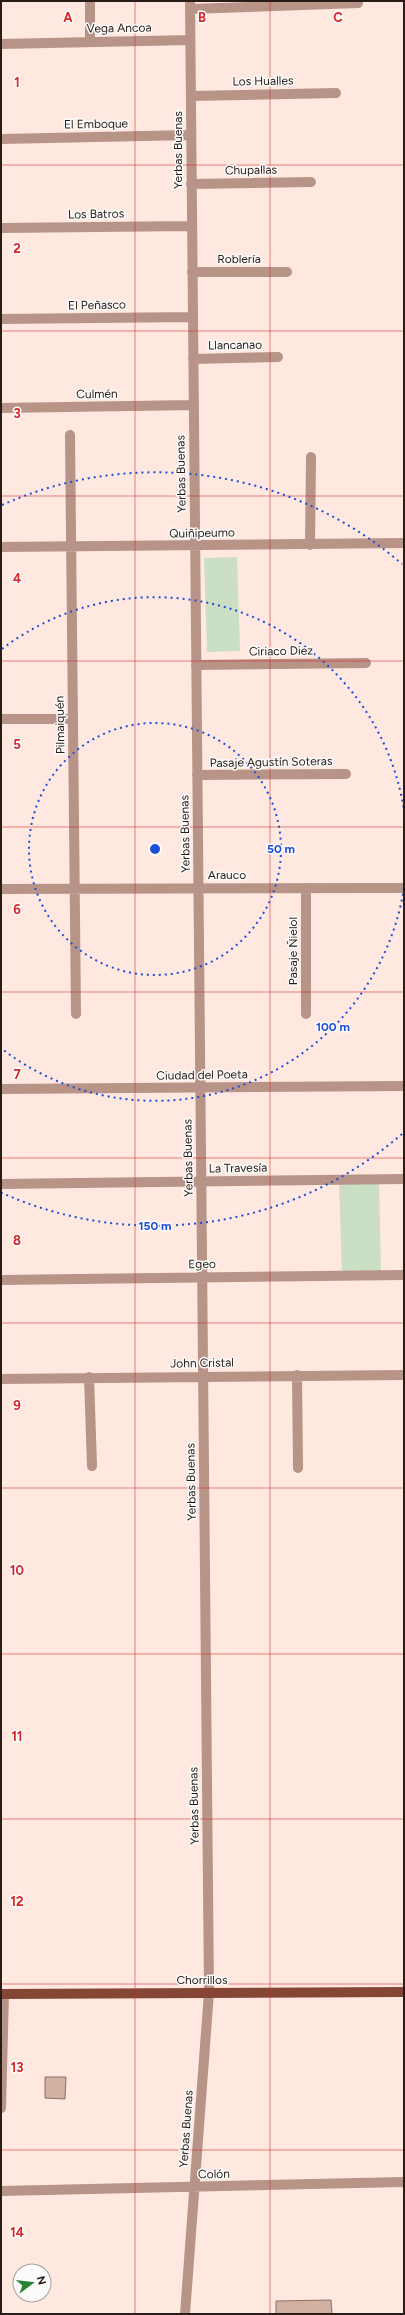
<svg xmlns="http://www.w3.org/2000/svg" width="405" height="2315" viewBox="0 0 405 2315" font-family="Figtree,sans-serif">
  <rect width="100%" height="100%" fill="#fee8df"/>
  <!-- green -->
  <path fill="#cbdfc5" d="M237 557 240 651 207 652 204 558Z
    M379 1179 381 1276H342L339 1180Z"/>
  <!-- building -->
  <path fill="#d2b0a2" stroke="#8f6f62" d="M45 2077H66L65 2099 45 2098Z
    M331 2300 332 2314H276V2301Z"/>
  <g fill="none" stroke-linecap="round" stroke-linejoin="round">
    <!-- minor -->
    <path stroke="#b89388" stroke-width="10" d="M90 1V42
      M190 9 358 3
      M1 44 190 40
      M191 96 336 93
      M1 139 191 135
      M191 184 311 182
      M1 228 192 226
      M192 272H287
      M1 319 193 317
      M193 359 278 357
      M1 408 194 405
      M70 435 76 1014
      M310 545 311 457
      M1 547 404 543
      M196 665 366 663
      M1 719H73
      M197 775 346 774
      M1 889 404 888
      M306 1014V888
      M1 1089 404 1086
      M1 1184 404 1179
      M1 1280 404 1275
      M297 1375 298 1468
      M89 1377 92 1466
      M1 1379 404 1375
      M1 2108 4 1994
      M1 2191 404 2182
      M185 2314 209 1992 190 1"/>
    <!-- major -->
    <path stroke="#854636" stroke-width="10" d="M1 1994 404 1992"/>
  </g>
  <!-- grid -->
  <path fill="none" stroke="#d62828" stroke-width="1" stroke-opacity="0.55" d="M135 1V2314M270 1V2314M1 165H404M1 331H404M1 496H404M1 661H404M1 827H404M1 992H404M1 1158H404M1 1323H404M1 1488H404M1 1654H404M1 1819H404M1 1984H404M1 2150H404"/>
  <!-- distance rings -->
  <g fill="none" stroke="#1d4ed8" stroke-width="2" stroke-dasharray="2 4">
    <circle cx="155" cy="849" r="126"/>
    <path d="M404 888A252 252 0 0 1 2 1049M2 649A252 252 0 0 1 404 810"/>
    <path d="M402 1134A377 377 0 0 1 2 1193M2 505A377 377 0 0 1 402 564"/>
  </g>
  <g text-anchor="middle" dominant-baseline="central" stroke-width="3" stroke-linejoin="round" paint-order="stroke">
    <!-- street labels -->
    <g font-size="12" fill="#291c17" stroke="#fbfbfb">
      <text transform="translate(119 28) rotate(-1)">Vega Ancoa</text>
      <text transform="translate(263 81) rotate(-1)">Los Hualles</text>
      <text transform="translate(96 124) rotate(-1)">El Emboque</text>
      <text transform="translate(178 150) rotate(-90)">Yerbas Buenas</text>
      <text transform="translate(251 170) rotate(-1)">Chupallas</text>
      <text transform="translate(96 214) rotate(-1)">Los Batros</text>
      <text x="239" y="259">Roblería</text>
      <text transform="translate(97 305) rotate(-1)">El Peñasco</text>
      <text transform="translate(235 345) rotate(-1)">Llancanao</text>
      <text transform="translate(97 394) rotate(-1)">Culmén</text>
      <text transform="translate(181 474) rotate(-91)">Yerbas Buenas</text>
      <text transform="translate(202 533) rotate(-1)">Quiñipeumo</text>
      <text transform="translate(281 651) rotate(-1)">Ciriaco Diez</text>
      <text transform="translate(60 725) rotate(-91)">Pilmaiquén</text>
      <text transform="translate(271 762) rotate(-1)">Pasaje Agustín Soteras</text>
      <text transform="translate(185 834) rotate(-91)">Yerbas Buenas</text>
      <text x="227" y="875">Arauco</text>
      <text transform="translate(293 951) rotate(-90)">Pasaje Ñielol</text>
      <text transform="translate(202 1075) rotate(-1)">Ciudad del Poeta</text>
      <text transform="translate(188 1158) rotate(-91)">Yerbas Buenas</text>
      <text transform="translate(238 1168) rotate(-1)">La Travesía</text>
      <text transform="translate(202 1264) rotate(-1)">Egeo</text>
      <text transform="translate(202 1363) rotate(-1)">John Cristal</text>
      <text transform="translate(191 1482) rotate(-91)">Yerbas Buenas</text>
      <text transform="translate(194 1806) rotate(-91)">Yerbas Buenas</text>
      <text x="202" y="1980">Chorrillos</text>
      <text transform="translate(186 2129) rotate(-86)">Yerbas Buenas</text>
      <text transform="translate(214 2174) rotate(-1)">Colón</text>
    </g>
  </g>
  <g font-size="13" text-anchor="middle" font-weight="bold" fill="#d62828" stroke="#fbfbfb" stroke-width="3" stroke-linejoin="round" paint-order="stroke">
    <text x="68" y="22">A</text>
    <text x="202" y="22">B</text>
    <text x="338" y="22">C</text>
    <text x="17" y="87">1</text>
    <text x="17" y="253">2</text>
    <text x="17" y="418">3</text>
    <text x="17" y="583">4</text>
    <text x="17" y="749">5</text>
    <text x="17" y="914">6</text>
    <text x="17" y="1079">7</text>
    <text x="17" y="1245">8</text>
    <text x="17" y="1410">9</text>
    <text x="17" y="1575">10</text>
    <text x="17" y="1741">11</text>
    <text x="17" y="1906">12</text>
    <text x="17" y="2072">13</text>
    <text x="17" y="2237">14</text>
  </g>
  <circle cx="155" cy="849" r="6" fill="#1d4ed8" stroke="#fbfbfb" stroke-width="2"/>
  <g font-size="12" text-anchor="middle" font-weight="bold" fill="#1d4ed8" stroke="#fbfbfb" stroke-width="3" stroke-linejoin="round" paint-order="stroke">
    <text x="281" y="853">50 m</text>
    <text x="333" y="1031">100 m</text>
    <text x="155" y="1230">150 m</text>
  </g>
  <!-- border -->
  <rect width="405" height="2315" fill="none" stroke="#291c17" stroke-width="4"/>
  <!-- north arrow -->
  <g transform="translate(32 2283) rotate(75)"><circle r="19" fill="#fbfbfb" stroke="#a7a2a0"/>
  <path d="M0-3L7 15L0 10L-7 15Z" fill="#298232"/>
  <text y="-6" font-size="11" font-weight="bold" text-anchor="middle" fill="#291c17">N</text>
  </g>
</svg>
